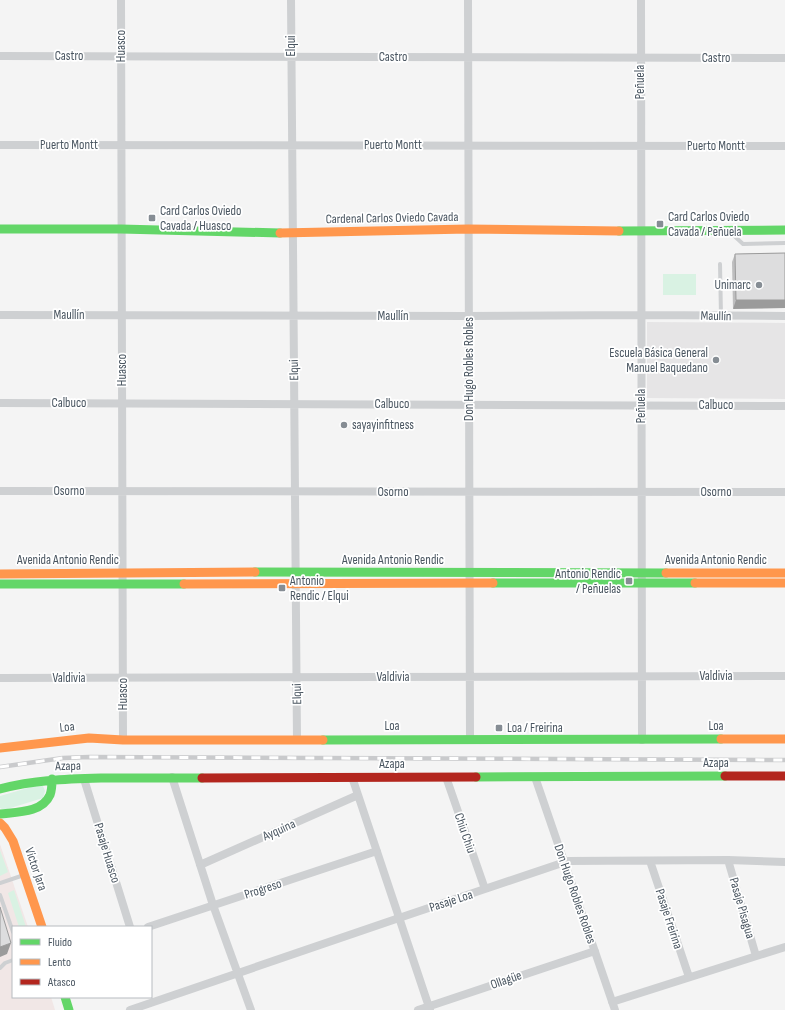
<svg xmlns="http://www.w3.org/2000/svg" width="785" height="1010" viewBox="0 0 785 1010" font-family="'Sofia Sans Condensed',sans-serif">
  <rect width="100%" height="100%" fill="#f4f4f4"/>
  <!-- education -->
  <path fill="#e6e5e6" d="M647 322 785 323V399L647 398Z"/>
  <!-- medical -->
  <path fill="#f1e7e6" d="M0 844 28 927H13V997H51L55 1010H0Z"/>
  <!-- green -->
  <path fill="#d9f2e3" d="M663 274H696V295H663Z
    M38 785 43 786 45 791 43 798 4 810 0 808V796Z
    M0 850 8 872 0 876Z
    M14 890 26 927H19L8 893Z"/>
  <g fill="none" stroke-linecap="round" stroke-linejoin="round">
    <!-- lane -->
    <path stroke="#ced0d2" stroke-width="4" d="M730 232 743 244 785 243
      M720 264 721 316
      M0 883 24 875
      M0 895 13 932
      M0 968 5 963 13 960"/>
    <!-- street -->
    <path stroke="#ced0d2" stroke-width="8" d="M121 0 123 740
      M291 0 297 740
      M468 0 470 739
      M641 0 642 740
      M0 56 785 58
      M0 145 785 146
      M0 315 468 316 641 315 785 316
      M0 403 785 406
      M0 491 785 492
      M0 678 785 676
      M172 777 213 905 251 1010
      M352 777 430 1010
      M446 777 485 889
      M535 777 615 1010
      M84 779 130 927
      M728 860 756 956
      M650 861 689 977
      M200 865 358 795
      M148 927 377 851
      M612 1002 785 947
      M130 1010 399 918 568 861 728 860 785 862
      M418 1010 595 951"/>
    <!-- fast -->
    <path stroke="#63d668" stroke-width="9" d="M0 229H121L280 233
      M619 231 785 230
      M255 572 666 573
      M493 583H695
      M0 584H184
      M323 740 721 739
      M476 777 725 776
      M0 789C33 780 66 779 101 778 135 778 169 778 202 778
      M0 814C17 812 42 813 50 795 52 790 52 784 52 779
      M65 997 69 1010"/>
    <!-- slow -->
    <path stroke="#ff974d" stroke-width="9" d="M280 233 468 229 619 231
      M666 573H785
      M0 574 255 572
      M695 583H785
      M184 584 493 583
      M721 739H785
      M0 748 89 738 123 740H323
      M0 823 5 828 13 841 42 927"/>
    <!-- jam -->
    <path stroke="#b3261e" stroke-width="9" d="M725 776H785
      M202 778 476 777"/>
    <!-- rail casing -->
    <g stroke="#c9cacc" stroke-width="4.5">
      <path id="rail" d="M0 767 63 758 89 757 785 760"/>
    </g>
    <!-- rail -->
    <use href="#rail" stroke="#fff" stroke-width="3" stroke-dasharray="9" stroke-linecap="butt"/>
  </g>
  <!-- wall -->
  <path fill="#bebebf" d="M785 253 733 309 732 262 735 254Z"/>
  <!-- shaded-wall -->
  <path fill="#9b9b9b" d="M736 300H785V308L733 309Z
    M11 943 7 954 0 957V947Z"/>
  <!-- building -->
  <path fill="#ddddde" stroke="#9b9b9b" d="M785 253V300H736L735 254Z
    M0 907 11 943 0 947Z"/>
  <!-- markers -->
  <g fill="#868d94" stroke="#fff" stroke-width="1.5">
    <rect x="148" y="214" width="8" height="8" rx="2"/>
    <rect x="656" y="220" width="8" height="8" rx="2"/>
    <circle cx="759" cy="285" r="4"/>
    <circle cx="716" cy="360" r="4"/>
    <circle cx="344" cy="425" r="4"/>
    <rect x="625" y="577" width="8" height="8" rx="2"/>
    <rect x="278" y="584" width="8" height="8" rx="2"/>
    <rect x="495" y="724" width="8" height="8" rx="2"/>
  </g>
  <g text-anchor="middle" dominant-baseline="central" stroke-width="3.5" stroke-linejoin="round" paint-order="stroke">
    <!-- street labels -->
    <g font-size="13" fill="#4a5661" stroke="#fff">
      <text transform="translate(121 46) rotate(-90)">Huasco</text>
      <text transform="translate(291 46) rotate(-90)">Elqui</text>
      <text x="69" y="56">Castro</text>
      <text x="393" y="57">Castro</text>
      <text x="716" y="58">Castro</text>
      <text transform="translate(640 82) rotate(-90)">Peñuela</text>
      <text x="69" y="145">Puerto Montt</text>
      <text x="393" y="145">Puerto Montt</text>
      <text x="716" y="146">Puerto Montt</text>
      <text transform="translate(392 218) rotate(-1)">Cardenal Carlos Oviedo Cavada</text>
      <text x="69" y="315">Maullín</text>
      <text x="393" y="316">Maullín</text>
      <text transform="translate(716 316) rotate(1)">Maullín</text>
      <text transform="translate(469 369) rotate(-90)">Don Hugo Robles Robles</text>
      <text transform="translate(122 370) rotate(-90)">Huasco</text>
      <text transform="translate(294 370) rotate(-91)">Elqui</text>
      <text x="69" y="403">Calbuco</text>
      <text x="392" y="404">Calbuco</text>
      <text x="716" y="405">Calbuco</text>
      <text transform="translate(641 406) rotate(-90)">Peñuela</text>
      <text x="69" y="491">Osorno</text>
      <text x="393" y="492">Osorno</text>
      <text x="716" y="492">Osorno</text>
      <text x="68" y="560">Avenida Antonio Rendic</text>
      <text x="393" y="560">Avenida Antonio Rendic</text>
      <text x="716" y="560">Avenida Antonio Rendic</text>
      <text x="716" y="676">Valdivia</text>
      <text x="393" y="677">Valdivia</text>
      <text x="69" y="678">Valdivia</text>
      <text transform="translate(123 694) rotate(-90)">Huasco</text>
      <text transform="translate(297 694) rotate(-91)">Elqui</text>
      <text x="392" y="726">Loa</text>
      <text x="716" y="726">Loa</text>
      <text transform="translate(67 727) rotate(-6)">Loa</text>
      <text x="716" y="763">Azapa</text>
      <text x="392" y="764">Azapa</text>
      <text transform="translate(68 766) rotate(-1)">Azapa</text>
      <text transform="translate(279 830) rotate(-24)">Ayquina</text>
      <text transform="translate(465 833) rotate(71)">Chiu Chiu</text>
      <text transform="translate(107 853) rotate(73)">Pasaje Huasco</text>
      <text transform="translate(36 869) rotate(71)">Víctor Jara</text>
      <text transform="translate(263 889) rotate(-18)">Progreso</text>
      <text transform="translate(575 894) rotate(71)">Don Hugo Robles Robles</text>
      <text transform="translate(451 901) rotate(-18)">Pasaje Loa</text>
      <text transform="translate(742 908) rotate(74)">Pasaje Pisagua</text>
      <text transform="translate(669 919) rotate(72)">Pasaje Freirina</text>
      <text transform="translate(506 980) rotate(-19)">Ollagüe</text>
    </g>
    <!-- poi labels -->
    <g font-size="13" fill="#4a5661" stroke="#fff" text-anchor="start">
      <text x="160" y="211">Card Carlos Oviedo<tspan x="160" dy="15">Cavada / Huasco</tspan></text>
      <text x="668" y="217">Card Carlos Oviedo<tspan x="668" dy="15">Cavada / Peñuela</tspan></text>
      <text x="751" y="285" text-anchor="end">Unimarc</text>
      <text x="708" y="353" text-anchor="end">Escuela Básica General<tspan x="708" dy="15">Manuel Baquedano</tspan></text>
      <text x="352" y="425">sayayinfitness</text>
      <text x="621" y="574" text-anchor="end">Antonio Rendic<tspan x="621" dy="15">/ Peñuelas</tspan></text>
      <text x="290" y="581">Antonio<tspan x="290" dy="15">Rendic / Elqui</tspan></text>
      <text x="507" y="728">Loa / Freirina</text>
    </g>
  </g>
  <!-- legend -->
  <rect x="12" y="926" width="140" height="72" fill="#ffffff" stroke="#b7bbc0"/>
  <rect x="20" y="939" width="20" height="6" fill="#63d668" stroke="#b7bbc0"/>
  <text x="48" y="946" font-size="12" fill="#4a5661">Fluido</text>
  <rect x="20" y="959" width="20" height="6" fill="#ff974d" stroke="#b7bbc0"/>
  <text x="48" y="966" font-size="12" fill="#4a5661">Lento</text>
  <rect x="20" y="979" width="20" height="6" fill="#b3261e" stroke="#b7bbc0"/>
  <text x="48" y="986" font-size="12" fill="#4a5661">Atasco</text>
</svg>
